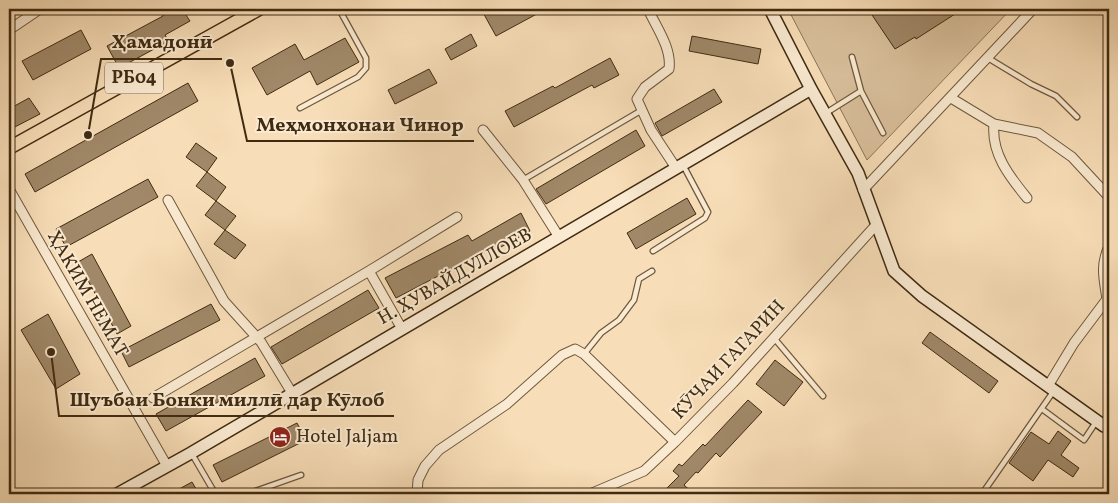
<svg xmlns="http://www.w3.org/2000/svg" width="1118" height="503" viewBox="0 0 1118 503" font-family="Vollkorn,serif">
  <rect width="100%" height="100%" fill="#f8deb8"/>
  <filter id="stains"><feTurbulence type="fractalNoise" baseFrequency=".004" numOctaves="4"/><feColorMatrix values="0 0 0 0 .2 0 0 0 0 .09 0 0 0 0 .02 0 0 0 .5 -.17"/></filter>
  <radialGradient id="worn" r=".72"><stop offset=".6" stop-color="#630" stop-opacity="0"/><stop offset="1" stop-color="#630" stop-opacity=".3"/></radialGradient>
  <!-- green -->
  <path fill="#d9c09c" stroke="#8c7657" d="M788 9H1011L867 160Z"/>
  <!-- building -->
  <path fill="#a08868" stroke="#402b12" d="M159 9H182L190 21 165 35 169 41 119 68 107 46 163 16Z
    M481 9H497L499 12 504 9H546L496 36Z
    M868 9H951L955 14 916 39 915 37 895 49Z
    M81 30 91 49 33 80 22 61Z
    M471 34 477 46 451 60 445 49Z
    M692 36 761 49 758 64 689 51Z
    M345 38 359 62 317 85 310 71 267 95 252 68 295 44 304 60Z
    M610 58 619 75 594 88 592 85 514 127 505 111 553 86 555 88Z
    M429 69 437 83 395 104 388 90Z
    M188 83 198 101 35 192 25 174Z
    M714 89 722 102 662 136 655 123Z
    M29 98 40 114 9 130V109Z
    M636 130 645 146 546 204 536 189Z
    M196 143 217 158 207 172 186 157Z
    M207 172 226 187 216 201 196 186Z
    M148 179 158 197 66 247 56 229Z
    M687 198 696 214 636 249 627 233Z
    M216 201 236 216 225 230 205 215Z
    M521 213 530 231 490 253 488 250 396 298 385 278 468 235 472 241Z
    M225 230 246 245 235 259 214 244Z
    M92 254 131 326 117 334 78 262Z
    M368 290 379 308 282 364 271 347Z
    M211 304 220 320 129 367 121 351Z
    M48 314 80 374 56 389 21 330Z
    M930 332 998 381 989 393 922 343Z
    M255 358 265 376 166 431 156 414Z
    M775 360 803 382 784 406 756 384Z
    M748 400 762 412 720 457 716 453 698 473 696 472 684 485 694 494H661L679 476 673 471 679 464 682 466 703 444 705 446Z
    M297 423 306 440 222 482 213 465Z
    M1058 431 1071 441 1061 455 1079 468 1073 477 1048 460 1033 481 1009 463 1031 432 1049 444Z
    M192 482 199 494H170Z"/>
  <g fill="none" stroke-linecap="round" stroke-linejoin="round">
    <!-- lane casing -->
    <g stroke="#6e583c" stroke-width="7">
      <path id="lane" d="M988 58 1031 84 1056 96 1077 117
        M861 91 883 133
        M300 108 358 77 366 68V58L339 9
        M826 113 861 91 852 57
        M523 180 642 110
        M653 251 705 218 708 212 683 165
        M774 338 823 396
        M584 354 601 333 619 320 634 300 639 279 652 271
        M1042 409 1084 440 1096 422
        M192 454 213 490 219 494
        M247 494 301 475
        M982 494 1053 392"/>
    </g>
    <!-- street casing -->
    <g stroke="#6e583c" stroke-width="11">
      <path id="street" d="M648 9C656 27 672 48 669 69L645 87 637 99 651 130 676 168
        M1103 9 1109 13
        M9 30 40 9
        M951 98 994 124 1038 133 1072 157 1109 197
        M994 124C991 153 1009 176 1027 198
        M483 130 523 180 559 237
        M9 189 167 466
        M863 190 1033 9
        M168 200 224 301 261 342 292 393
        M369 271 402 329
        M1048 386 1074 343 1107 299C1104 279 1100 266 1109 246
        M153 398 369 271 457 217
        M417 494 418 480 425 466 439 450 507 404 562 355 575 349 584 354 675 442
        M590 494 644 471 675 442 733 383 876 225"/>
    </g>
    <!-- secondary casing -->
    <g stroke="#402b12" stroke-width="14">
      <path id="secondary" d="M770 9 811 89 858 173 894 271 922 296 1104 426 1109 427
        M117 494 191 453 811 89"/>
    </g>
    <!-- primary casing -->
    <g stroke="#402b12" stroke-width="15">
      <path id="primary" d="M9 148 259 9"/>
    </g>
    <!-- lane -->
    <use href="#lane" stroke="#faead1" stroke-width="4.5"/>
    <!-- street -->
    <use href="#street" stroke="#faead1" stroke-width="9"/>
    <!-- secondary -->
    <use href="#secondary" stroke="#faead1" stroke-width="11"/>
    <!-- primary -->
    <use href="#primary" stroke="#f8deb8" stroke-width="12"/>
  </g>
  <!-- icons -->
  <defs>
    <g id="hotel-disc" transform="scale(1.125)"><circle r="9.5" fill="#8f2418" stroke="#faead1"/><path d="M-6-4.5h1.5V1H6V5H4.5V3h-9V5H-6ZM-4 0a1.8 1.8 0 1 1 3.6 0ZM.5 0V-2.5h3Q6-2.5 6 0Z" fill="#fff"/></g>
  </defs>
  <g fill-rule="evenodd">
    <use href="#hotel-disc" x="280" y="437"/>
  </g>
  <g text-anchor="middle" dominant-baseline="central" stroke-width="4" stroke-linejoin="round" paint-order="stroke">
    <!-- shield labels -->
    <rect fill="#faead1" stroke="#78644b" stroke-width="1" x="105" y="62.5" width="58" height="31" rx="4"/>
    <g font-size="18" font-weight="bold" fill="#402b12">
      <text x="134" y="78">РБ04</text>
    </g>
    <!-- street labels -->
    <g font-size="19" fill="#402b12" stroke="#faead1">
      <text transform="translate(455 277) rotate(-30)">Н. ҲУВАЙДУЛЛОЕВ</text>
      <text transform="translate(87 294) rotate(60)">ҲАКИМ НЕМАТ</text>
      <text transform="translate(729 360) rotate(-47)">КӮЧАИ ГАГАРИН</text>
    </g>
    <!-- poi labels -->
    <g font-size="19" fill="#402b12" stroke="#faead1" text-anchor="start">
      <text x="296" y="437">Hotel Jaljam</text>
    </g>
  </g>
  <!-- callouts -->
  <path fill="none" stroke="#402b12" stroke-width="2" d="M88 135L101 59H222M230 63L247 141H474M51 352L59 416H394"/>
  <g fill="#402b12" stroke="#faead1" stroke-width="2">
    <circle cx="88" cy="135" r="5"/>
    <circle cx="230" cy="63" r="5"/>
    <circle cx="51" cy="352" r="5"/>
  </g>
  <g font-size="20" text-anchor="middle" font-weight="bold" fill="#402b12" stroke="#faead1" stroke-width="4" stroke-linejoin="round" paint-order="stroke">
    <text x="162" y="48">Ҳамадонӣ</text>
    <text x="360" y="131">Меҳмонхонаи Чинор</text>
    <text x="227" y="406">Шуъбаи Бонки миллӣ дар Кӯлоб</text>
  </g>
  <!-- margin -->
  <rect width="1118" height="503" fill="none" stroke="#f8deb8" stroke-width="30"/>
  <rect x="10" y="10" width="1098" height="483" fill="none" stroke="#402b12" stroke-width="2.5"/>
  <rect x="15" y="15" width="1088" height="473" fill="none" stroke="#402b12"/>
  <rect width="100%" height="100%" filter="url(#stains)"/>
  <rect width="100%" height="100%" fill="url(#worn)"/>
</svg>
